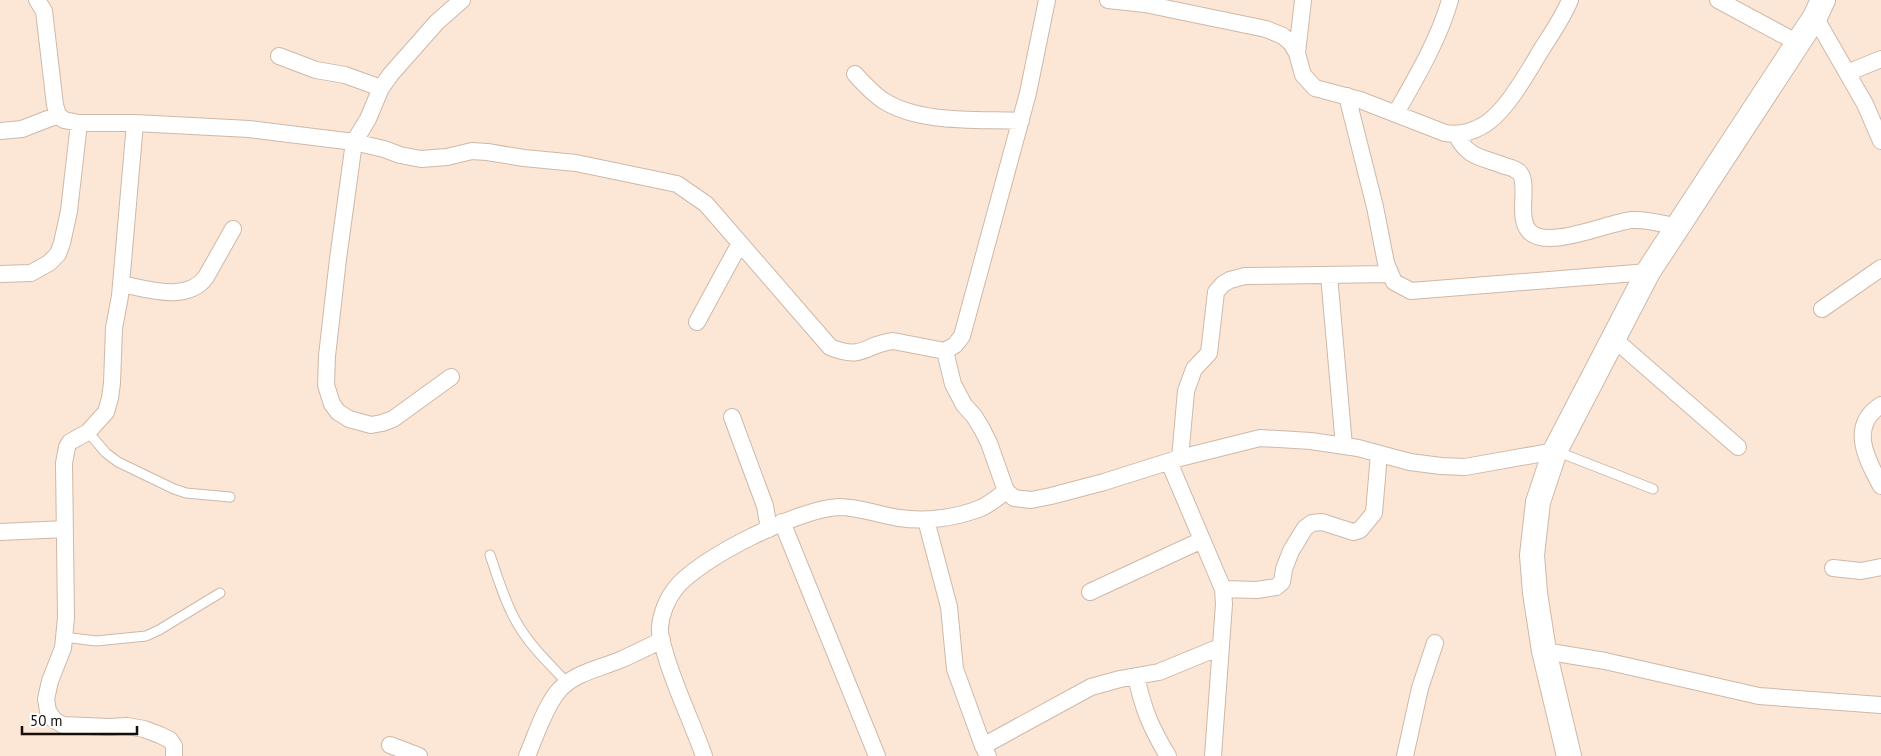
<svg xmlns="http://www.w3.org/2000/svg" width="1881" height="756" viewBox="0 0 1881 756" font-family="'PT Sans',sans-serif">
  <rect width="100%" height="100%" fill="#fce6d6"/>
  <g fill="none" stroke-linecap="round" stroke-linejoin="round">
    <!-- lane casing -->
    <g stroke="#ceb9a9" stroke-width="11">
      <path id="lane" d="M88 432 106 453 118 462 174 489 186 493 230 497
        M1556 451 1653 489
        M490 555C498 578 505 603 517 623 530 646 550 664 567 683
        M64 637 96 641 146 636 159 630 220 593"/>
    </g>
    <!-- street casing -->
    <g stroke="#ceb9a9" stroke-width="18">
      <path id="street" d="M37 0 44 11 55 105 58 115 64 120 79 123H135L249 129 354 142 384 149 400 155 421 159 447 157 472 151 487 152 524 158 576 163 677 184 706 204 830 347C863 361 865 344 893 341L945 351 955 345 962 336 1028 93 1047 0
        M1108 0 1145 4 1266 29 1283 36 1291 43 1297 53 1303 75 1315 88 1360 100 1445 133C1459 135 1470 133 1482 126 1506 113 1529 70 1543 47 1553 32 1563 17 1570 0
        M1718 0 1798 43
        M1815 17 1865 104 1881 141
        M1297 53 1303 0
        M279 56 316 70 345 75 381 88
        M1847 73 1881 59
        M855 74C864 84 873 94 884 101 921 124 978 119 1021 121
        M1347 96 1375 207 1386 263 1394 282 1411 291 1648 272
        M1396 113C1416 78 1439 39 1450 0
        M135 123 120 296 114 328 112 383 110 398 106 412 88 432 70 442 67 447 64 463 66 618 63 648 50 681 46 699 48 711 54 720 63 725 109 727 127 726 144 729 160 735 170 740 174 746V756
        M0 131 22 129 58 115
        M1456 134C1467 158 1482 157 1505 166 1510 167 1515 169 1519 172 1530 183 1516 216 1529 231 1546 251 1609 222 1632 220 1648 219 1663 224 1678 227
        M0 274 31 273 49 263 58 254 62 243 69 211 79 123
        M1329 275 1344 446
        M121 284C148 289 187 303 206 277L233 229
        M1822 309 1881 268
        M697 322 740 243
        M1614 339 1738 447
        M945 351 953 384 964 405 974 416 982 429 989 443 1006 491 1014 498 1031 500 1051 496 1104 482 1180 458 1260 438 1311 441 1358 448 1410 462 1441 466 1465 467 1555 451
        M451 377 393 419 382 423 371 425 349 419 338 412 332 404 326 385 327 356 338 259 354 142 368 119 381 88 391 74 437 22 462 0
        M1881 405C1848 426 1867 460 1881 486
        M732 417 765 506 769 529
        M1180 458 1186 391 1194 369 1209 353 1216 292 1223 284 1230 280 1245 276 1390 274
        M1169 462 1223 589 1224 604 1213 756
        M926 520 949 607 955 669 983 746 988 756
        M782 522 877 756
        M0 532 65 529
        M1833 568 1861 571 1881 567
        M1223 589 1257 590 1276 587 1282 582 1284 569 1291 551 1305 528 1312 523 1322 522 1353 532 1360 530 1374 513 1379 454
        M1090 592 1202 540
        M1544 651 1605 661 1759 696 1881 705
        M1136 676C1143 709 1151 728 1168 756
        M390 745 419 756
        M983 746 1091 687 1120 679 1159 672 1220 647
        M527 756C536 735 543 712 556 694 571 673 599 669 620 660 634 654 648 647 662 640
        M704 756C692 722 675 688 665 653 663 645 659 636 660 627 661 614 667 599 675 589 698 558 801 508 839 507 859 507 879 515 899 518 925 522 956 518 981 508 990 504 998 497 1006 491
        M1405 756 1420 688 1435 643"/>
    </g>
    <!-- secondary casing -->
    <g stroke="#ceb9a9" stroke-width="26">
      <path id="secondary" d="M1569 756 1544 651 1535 593 1532 555 1538 502 1555 451 1648 272 1815 17 1823 0"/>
    </g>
    <!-- lane -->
    <use href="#lane" stroke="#fff" stroke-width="9"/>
    <!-- street -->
    <use href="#street" stroke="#fff" stroke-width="16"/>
    <!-- secondary -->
    <use href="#secondary" stroke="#fff" stroke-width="24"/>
  </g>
  <!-- scale -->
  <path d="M22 726v8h115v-8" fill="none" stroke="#150e09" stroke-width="2.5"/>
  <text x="30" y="726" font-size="15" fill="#150e09" stroke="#ffffff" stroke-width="4" paint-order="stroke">50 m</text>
</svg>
